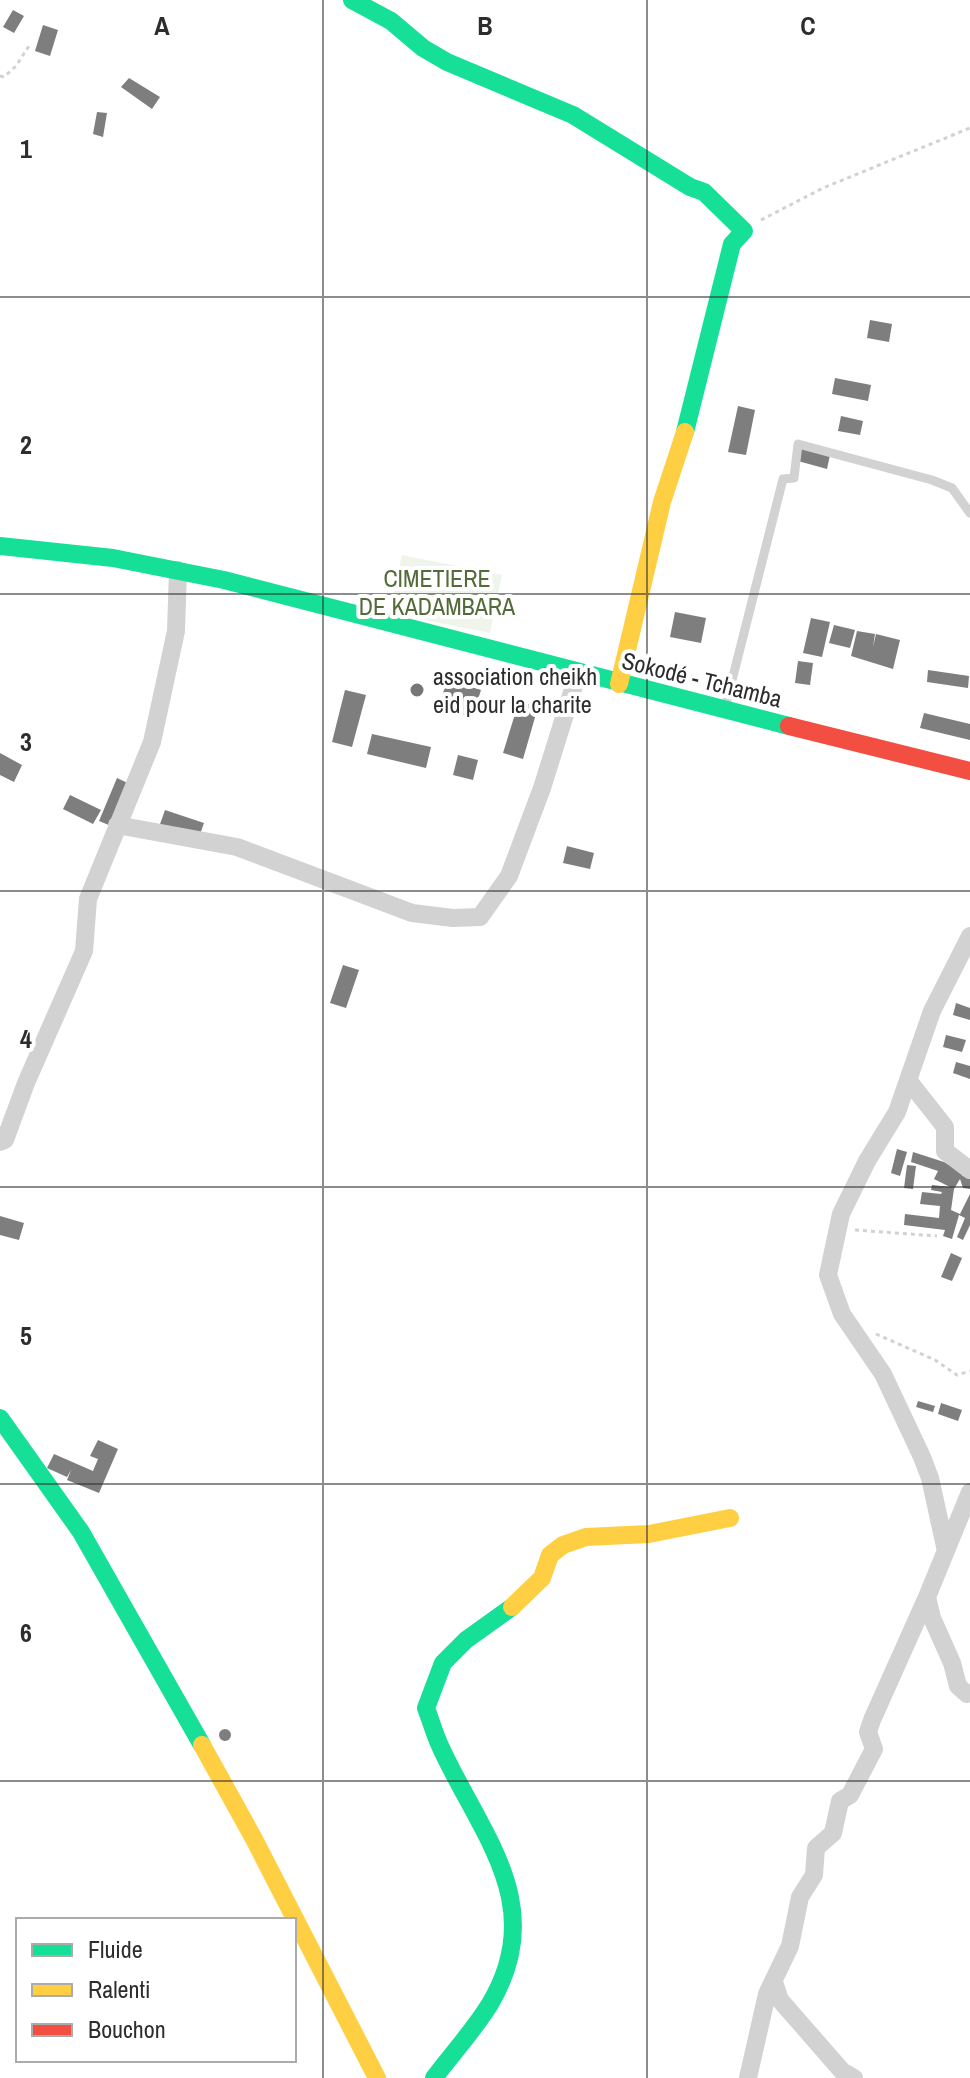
<svg xmlns="http://www.w3.org/2000/svg" width="970" height="2078" viewBox="0 0 970 2078" font-family="'Archivo Narrow',sans-serif">
  <rect width="100%" height="100%" fill="#fff"/>
  <!-- green -->
  <path fill="#f0f5eb" d="M402 555 502 575 490 633 389 613Z"/>
  <!-- building -->
  <path fill="#7e7e7e" d="M13 10 24 16 14 33 3 27Z
    M43 25 58 30 50 56 35 51Z
    M129 78 160 97 152 109 121 87Z
    M97 112 107 113 103 137 93 134Z
    M870 320 892 324 889 342 867 338Z
    M835 378 871 385 868 401 832 394Z
    M738 406 755 410 746 455 728 452Z
    M841 416 863 421 860 435 838 431Z
    M799 448 830 455 827 469 798 461Z
    M675 612 706 618 701 643 670 637Z
    M811 618 830 622 822 657 803 653Z
    M834 625 855 630 850 648 829 643Z
    M857 631 875 634 873 647 876 634 900 640 893 669 851 656Z
    M798 661 813 663 810 685 795 683Z
    M928 670 969 676 968 688 927 682Z
    M448 679 481 690 472 718 438 707Z
    M345 690 366 695 352 747 332 742Z
    M519 701 538 707 523 759 503 753Z
    M924 713 970 724V740L920 728Z
    M372 734 431 747 426 768 367 754Z
    M0 753 22 765 14 782 0 775Z
    M458 755 478 760 473 780 453 775Z
    M117 778 134 786 116 828 99 821Z
    M70 795 101 810 93 824 63 809Z
    M165 810 204 823 198 840 159 827Z
    M567 846 594 853 590 869 563 863Z
    M343 965 359 970 346 1008 330 1003Z
    M956 1003 970 1008V1020L953 1015Z
    M946 1035 966 1040 962 1052 943 1047Z
    M956 1062 970 1066V1079L953 1073Z
    M897 1149 907 1152 900 1176 891 1173Z
    M913 1152 944 1162 964 1173 962 1176H970V1189L963 1188 960 1179 954 1189 951 1210 960 1214 970 1194V1225L963 1240 957 1237 965 1218 959 1215 952 1239 943 1236 945 1230 904 1225 905 1214 939 1218 940 1206 920 1204 922 1192 941 1194 942 1192 931 1190 932 1185 950 1187 934 1179 938 1171 911 1162Z
    M907 1165 916 1166 913 1189 904 1188Z
    M0 1216 24 1223 19 1240 0 1235Z
    M951 1253 962 1258 952 1281 941 1277Z
    M918 1401 935 1406 933 1412 916 1407Z
    M941 1403 962 1410 958 1421 938 1414Z
    M98 1440 118 1449 99 1493 67 1480 71 1470 67 1477 47 1468 54 1454 93 1471 98 1459 90 1456Z
    M219 1735a6 6 0 1 1 12 0a6 6 0 1 1-12 0Z"/>
  <g fill="none" stroke-linecap="round" stroke-linejoin="round">
    <!-- path -->
    <path stroke="#d2d2d2" stroke-width="3" stroke-dasharray="4 4" stroke-linecap="butt" d="M0 76 4 77 16 66 29 46
      M761 220 823 188 970 128
      M855 1230 937 1236
      M876 1334 935 1360 957 1375 970 1371"/>
    <!-- lane -->
    <path stroke="#d2d2d2" stroke-width="9" d="M725 708 783 479 794 478 798 444 932 480 952 488 970 513"/>
    <!-- street -->
    <path stroke="#d2d2d2" stroke-width="18" d="M117 825 237 847 412 913 453 918 480 917 509 876 542 788 578 673
      M908 1080 945 1127V1151L970 1170
      M0 1142 5 1140 26 1083 84 951 88 899 152 742 176 631 178 570
      M946 1551 930 1478 922 1457 883 1374 842 1314 828 1275 841 1214 867 1161 897 1112 932 1011 970 936
      M927 1597 932 1618 952 1663 958 1686 967 1694
      M774 1982 780 2000 842 2071 854 2078
      M748 2078 767 1994 790 1946 800 1897 814 1875 816 1848 833 1833 840 1801 850 1795 874 1749 868 1732 872 1720 927 1597 970 1492"/>
    <!-- fast -->
    <path stroke="#16e098" stroke-width="18" d="M352 0 391 21 423 48 447 62 573 115 690 187 704 192 744 231 732 244 685 432
      M0 546 113 558 224 580 789 726
      M0 1418 81 1532 202 1745
      M434 2078C452 2054 474 2030 490 2004 549 1905 481 1835 441 1748 435 1736 431 1721 426 1708L443 1663 466 1640 512 1607"/>
    <!-- slow -->
    <path stroke="#ffcf43" stroke-width="18" d="M619 684 662 502 685 432
      M512 1607 542 1578 550 1555 563 1545 586 1537 649 1534 730 1518
      M202 1745 254 1839 377 2078"/>
    <!-- jam -->
    <path stroke="#f24e42" stroke-width="18" d="M789 726 970 771"/>
  </g>
  <!-- grid -->
  <path fill="none" stroke="#2d2d2d" stroke-width="2" stroke-opacity="0.55" d="M323 0V2078M647 0V2078M0 297H970M0 594H970M0 891H970M0 1187H970M0 1484H970M0 1781H970"/>
  <!-- markers -->
  <circle fill="#767676" stroke="#fff" stroke-width="3" cx="417" cy="690" r="8"/>
  <g text-anchor="middle" dominant-baseline="central" stroke-width="8" stroke-linejoin="round" paint-order="stroke">
    <!-- park labels -->
    <g font-size="24" fill="#526b39" stroke="#fff">
      <text x="437" y="578">CIMETIERE<tspan x="437" dy="28">DE KADAMBARA</tspan></text>
    </g>
    <!-- poi labels -->
    <g font-size="24" fill="#2d2d2d" stroke="#fff" text-anchor="start">
      <text x="433" y="676">association cheikh<tspan x="433" dy="28">eid pour la charite</tspan></text>
    </g>
    <!-- street labels -->
    <g font-size="24" fill="#2d2d2d" stroke="#fff">
      <text transform="translate(702 679) rotate(14)">Sokodé - Tchamba</text>
    </g>
  </g>
  <g font-size="26" text-anchor="middle" font-weight="bold" fill="#2d2d2d" stroke="#fff" stroke-width="8" stroke-linejoin="round" paint-order="stroke">
    <text x="162" y="35">A</text>
    <text x="485" y="35">B</text>
    <text x="808" y="35">C</text>
    <text x="26" y="158">1</text>
    <text x="26" y="454">2</text>
    <text x="26" y="751">3</text>
    <text x="26" y="1048">4</text>
    <text x="26" y="1345">5</text>
    <text x="26" y="1642">6</text>
  </g>
  <!-- legend -->
  <rect x="16" y="1918" width="280" height="144" fill="#ffffff" stroke="#ababab" stroke-width="2"/>
  <rect x="32" y="1944" width="40" height="12" fill="#16e098" stroke="#ababab" stroke-width="2"/>
  <text x="88" y="1958" font-size="24" fill="#2d2d2d">Fluide</text>
  <rect x="32" y="1984" width="40" height="12" fill="#ffcf43" stroke="#ababab" stroke-width="2"/>
  <text x="88" y="1998" font-size="24" fill="#2d2d2d">Ralenti</text>
  <rect x="32" y="2024" width="40" height="12" fill="#f24e42" stroke="#ababab" stroke-width="2"/>
  <text x="88" y="2038" font-size="24" fill="#2d2d2d">Bouchon</text>
</svg>
